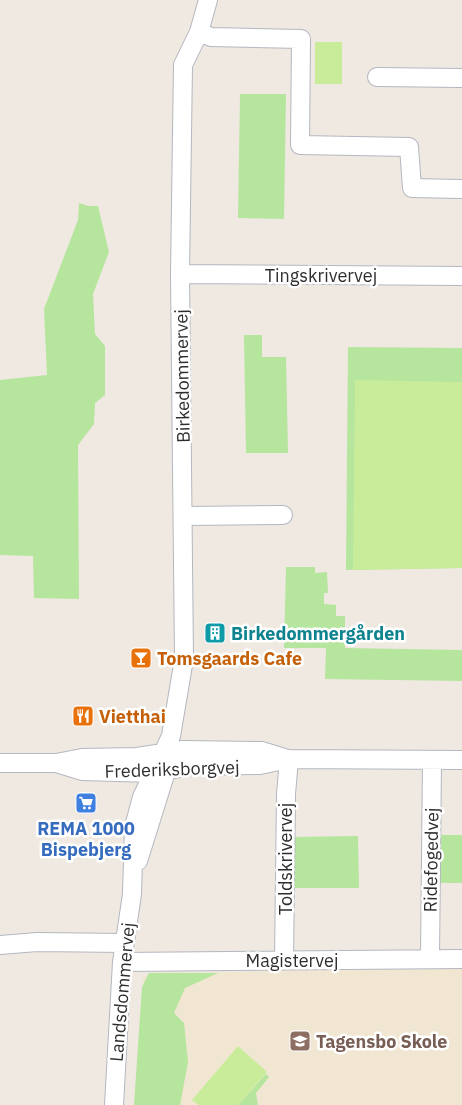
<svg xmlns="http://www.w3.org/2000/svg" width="462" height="1105" viewBox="0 0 462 1105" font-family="'IBM Plex Sans',sans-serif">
  <rect width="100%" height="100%" fill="#efe9e1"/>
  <!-- education -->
  <path fill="#f0e6d1" d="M462 967V1105H135L143 977 150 974Z"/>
  <!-- green -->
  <path fill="#b6e59e" d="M240 94H286L284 219 238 218Z
    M79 203 88 206H98L109 252 93 294 95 334 105 346V395L95 403 94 424 78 445 79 599 34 598 33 556 0 555V380L47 375 44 309 78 220Z
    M244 335H262V357H286L288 453H246Z
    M348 347 462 348V568L346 570Z
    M286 567H315V573L327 572 328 593H324V604L336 605V616H345V648L462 650V681L325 679 326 648H284Z
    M438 835H462V883H438Z
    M358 836 359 888H293V837Z
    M149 973H218L185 988 174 1013 184 1023 188 1062 180 1105H134L142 987Z
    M266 1074 269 1077 256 1093 258 1105H238Z"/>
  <!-- pitch -->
  <path fill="#c9ec9a" d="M315 42H342V84H315Z
    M355 380 462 382V568L353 570Z
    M238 1046 267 1072 238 1105H199L192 1100Z"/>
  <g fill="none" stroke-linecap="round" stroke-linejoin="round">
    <!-- minor casing -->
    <g stroke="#b4b7c1" stroke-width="20">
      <path id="minor" d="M199 32 211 37 301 39 300 145 409 147 412 188 462 189
        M377 77 462 78
        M180 274 462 276
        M184 516 283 515
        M0 763H56L82 758 137 757 183 750 262 751 288 759
        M56 763 82 771 152 773 191 766 260 765 289 759 462 760
        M138 861 169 762
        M0 945 37 942 125 943
        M430 959 432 760
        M284 960 286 794 289 759
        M122 962 462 959
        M114 1105 122 962 132 894 134 827 142 797 171 736 184 659 180 274 183 65 199 32 208 0"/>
    </g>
    <!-- minor -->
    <use href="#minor" stroke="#fff" stroke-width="18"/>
  </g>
  <!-- icons -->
  <defs>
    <g id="building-square" transform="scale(1.125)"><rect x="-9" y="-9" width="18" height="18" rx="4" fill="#0f9aa8" stroke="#fff"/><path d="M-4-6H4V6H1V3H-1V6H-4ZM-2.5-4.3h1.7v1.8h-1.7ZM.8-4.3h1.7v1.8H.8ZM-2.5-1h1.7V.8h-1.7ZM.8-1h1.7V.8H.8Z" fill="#fff"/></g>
    <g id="bar-square" transform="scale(1.125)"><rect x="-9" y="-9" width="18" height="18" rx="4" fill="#e8710a" stroke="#fff"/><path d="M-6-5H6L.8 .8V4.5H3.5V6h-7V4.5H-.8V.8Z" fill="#fff"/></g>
    <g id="restaurant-square" transform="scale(1.125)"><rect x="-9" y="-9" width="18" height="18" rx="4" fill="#e8710a" stroke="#fff"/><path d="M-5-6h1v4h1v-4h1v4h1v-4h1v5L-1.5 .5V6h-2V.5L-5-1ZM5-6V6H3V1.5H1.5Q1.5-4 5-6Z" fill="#fff"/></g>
    <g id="supermarket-square" transform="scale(1.125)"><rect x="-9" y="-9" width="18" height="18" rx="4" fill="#3f7fe0" stroke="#fff"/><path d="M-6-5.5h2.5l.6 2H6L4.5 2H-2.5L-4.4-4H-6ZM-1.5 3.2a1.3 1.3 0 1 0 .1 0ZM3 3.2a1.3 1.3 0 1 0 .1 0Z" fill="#fff"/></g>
    <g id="school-square" transform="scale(1.125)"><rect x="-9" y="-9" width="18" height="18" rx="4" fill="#8d6e63" stroke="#fff"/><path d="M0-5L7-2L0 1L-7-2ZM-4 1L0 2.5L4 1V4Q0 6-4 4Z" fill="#fff"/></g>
  </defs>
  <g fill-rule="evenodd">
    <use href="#building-square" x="215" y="633"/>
    <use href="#bar-square" x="141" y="658"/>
    <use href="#restaurant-square" x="83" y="716"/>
    <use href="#supermarket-square" x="86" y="803"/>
    <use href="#school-square" x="300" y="1041"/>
  </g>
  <g text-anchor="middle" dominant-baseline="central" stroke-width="5" stroke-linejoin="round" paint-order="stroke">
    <!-- street labels -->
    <g font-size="18" fill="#2e2e2e" stroke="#fff">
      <text x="321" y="275">Tingskrivervej</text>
      <text transform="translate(182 376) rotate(-91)">Birkedommervej</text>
      <text transform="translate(172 769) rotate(-2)">Frederiksborgvej</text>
      <text transform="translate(285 859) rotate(-90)">Toldskrivervej</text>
      <text transform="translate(431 860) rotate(-89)">Ridefogedvej</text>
      <text x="292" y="960">Magistervej</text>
      <text transform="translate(122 992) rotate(-85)">Landsdommervej</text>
    </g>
    <!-- culture labels -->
    <g font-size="18" font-weight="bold" fill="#0d838f" stroke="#fff" text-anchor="start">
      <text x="231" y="633">Birkedommergården</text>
    </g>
    <!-- food labels -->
    <g font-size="18" font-weight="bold" fill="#c56008" stroke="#fff" text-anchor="start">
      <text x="157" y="658">Tomsgaards Cafe</text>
      <text x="99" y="716">Vietthai</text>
    </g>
    <!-- shop labels -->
    <g font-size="18" font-weight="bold" fill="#366cbe" stroke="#fff">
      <text x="86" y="828">REMA 1000<tspan x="86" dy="21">Bispebjerg</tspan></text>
    </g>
    <!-- education labels -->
    <g font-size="18" font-weight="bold" fill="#785e54" stroke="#fff" text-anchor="start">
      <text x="316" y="1041">Tagensbo Skole</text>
    </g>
  </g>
</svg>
